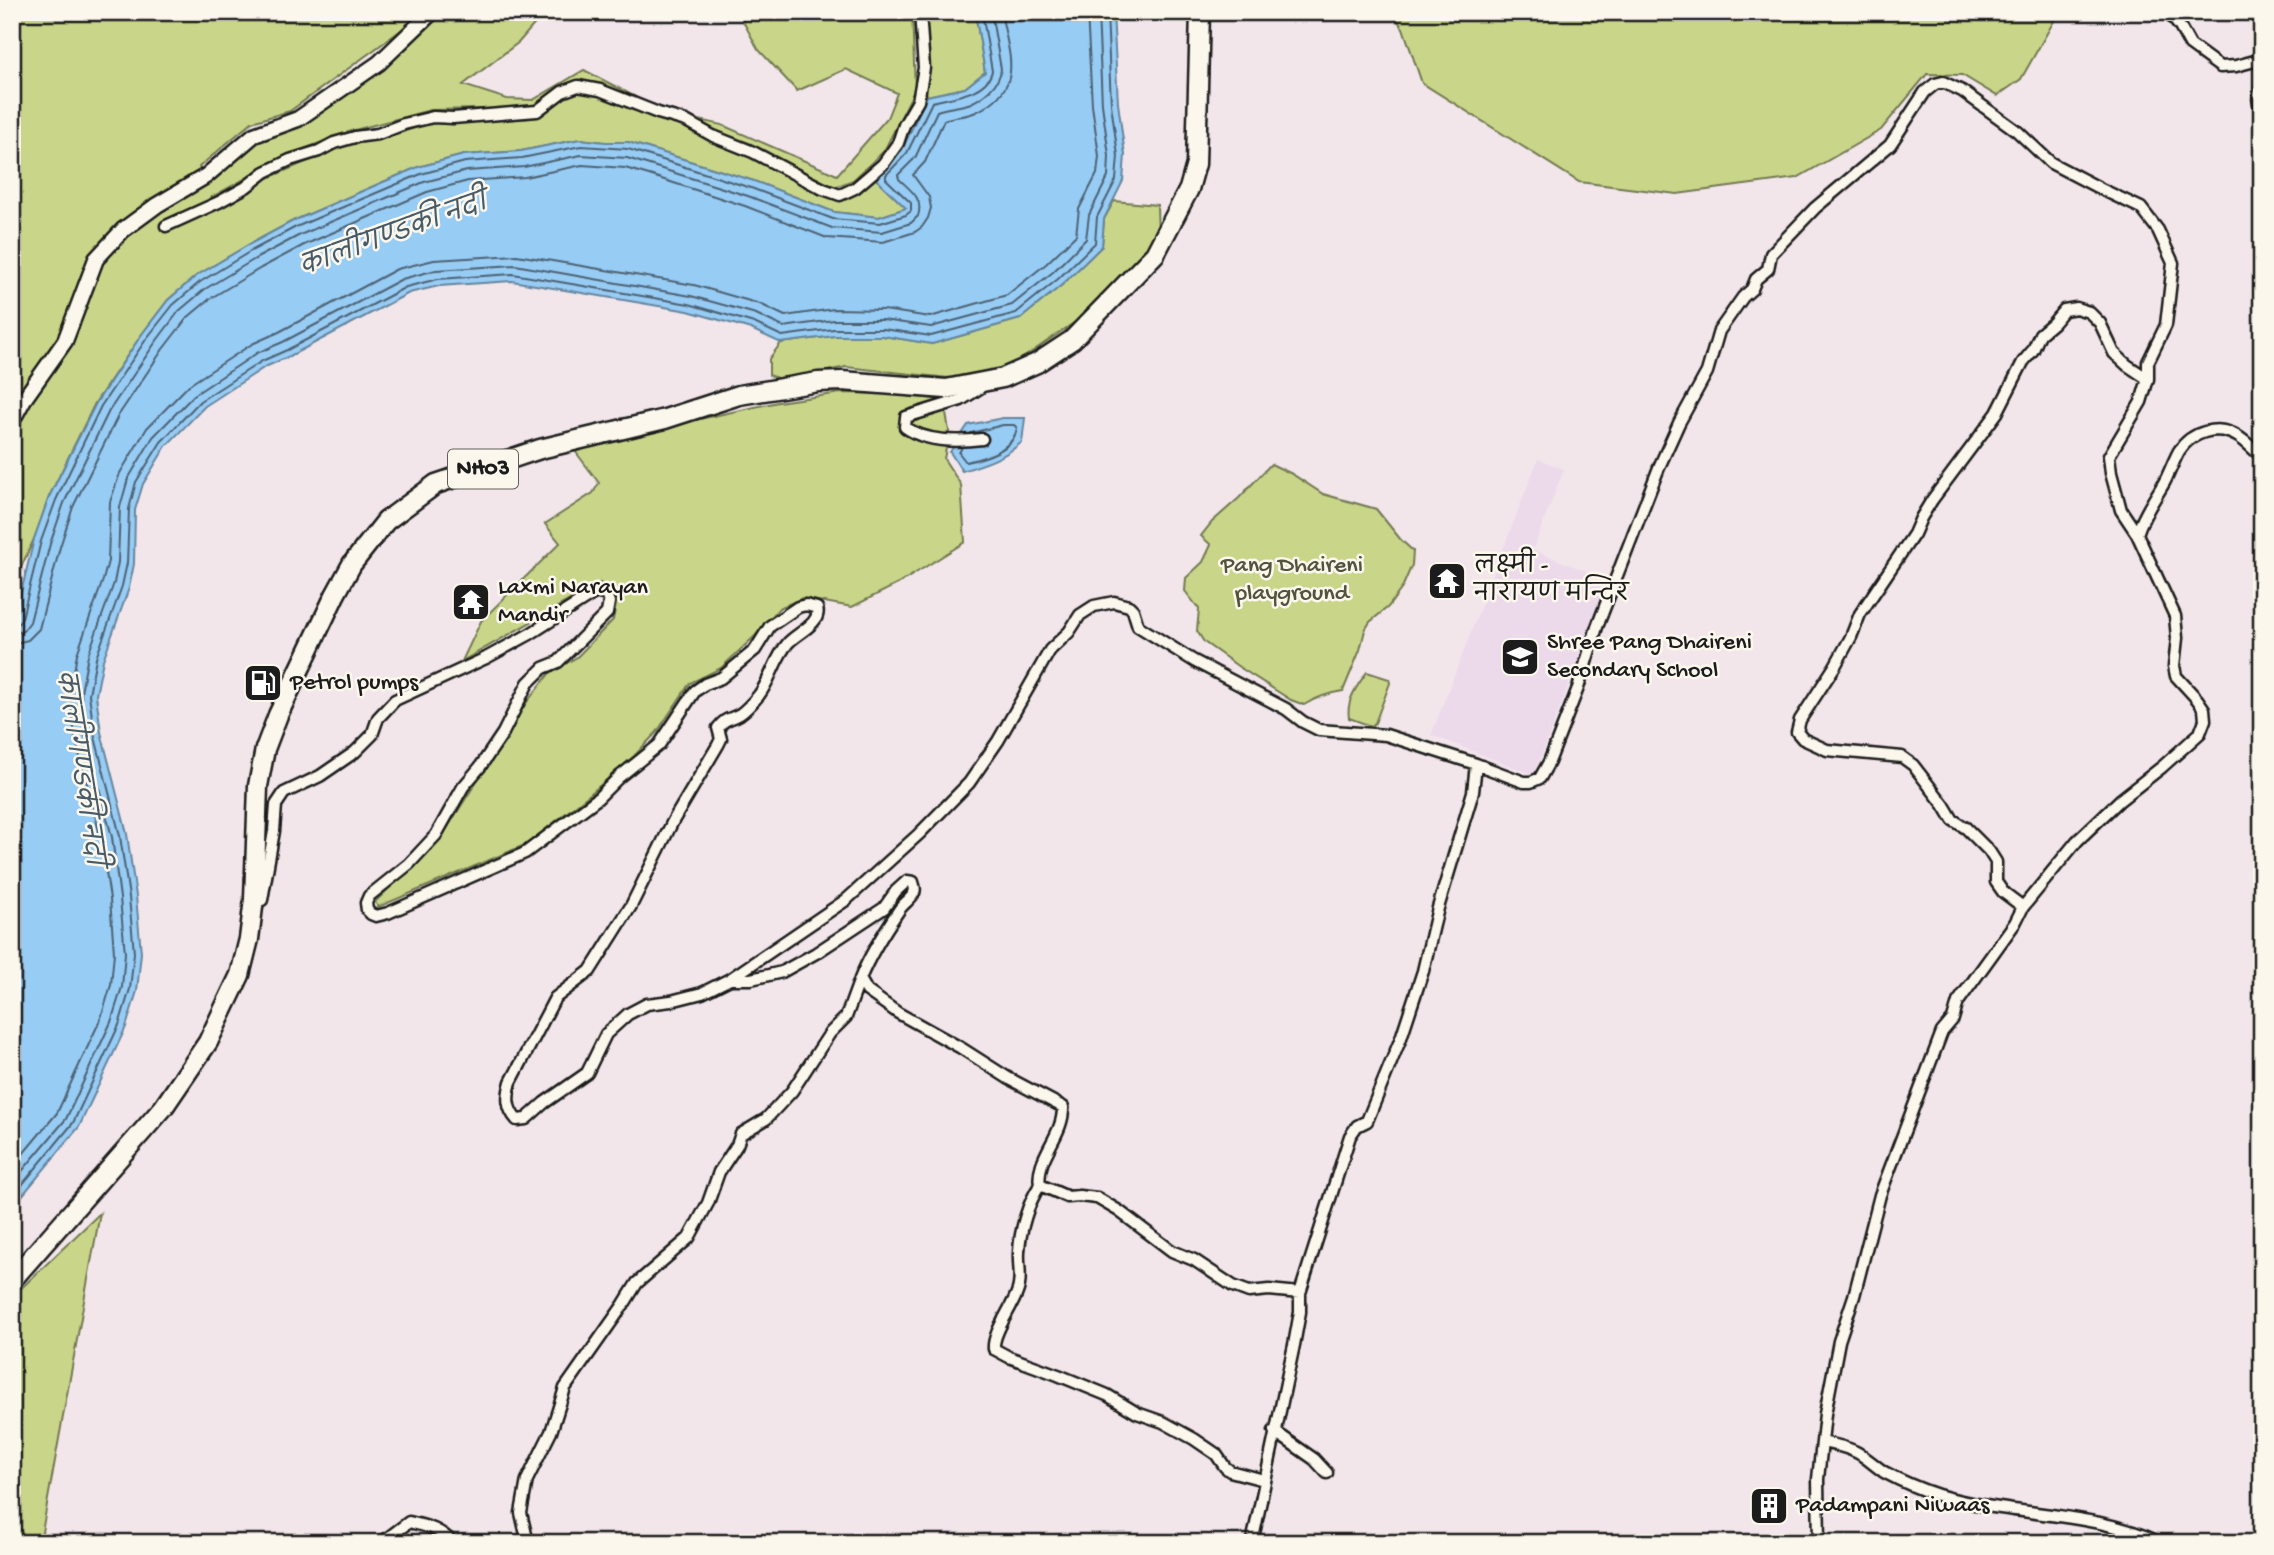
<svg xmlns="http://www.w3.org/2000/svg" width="2274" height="1555" viewBox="0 0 2274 1555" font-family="'Gochi Hand','Playpen Sans Deva',sans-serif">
  <rect width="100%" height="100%" fill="#f2e6eb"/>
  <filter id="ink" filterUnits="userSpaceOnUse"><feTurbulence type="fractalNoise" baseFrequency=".0143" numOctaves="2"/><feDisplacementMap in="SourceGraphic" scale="14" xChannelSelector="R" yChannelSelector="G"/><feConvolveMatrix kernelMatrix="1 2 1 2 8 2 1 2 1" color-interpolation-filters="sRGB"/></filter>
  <g filter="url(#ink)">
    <!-- built -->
    <path fill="#ecdaeb" d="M1538 459 1564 469 1533 550 1609 580 1534 775 1431 735Z"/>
    <!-- green -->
    <path fill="#c9d689" stroke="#727952" stroke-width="2" d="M12 12H420L408 25 290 111 252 122 199 167 205 180 255 140 298 126 383 70 445 12H545L519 42 463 85 507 99 533 100 584 70 636 97 658 111 722 125 837 175 887 118 897 93 846 69 797 91 758 49 738 12H912L915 89 884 151 853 180 835 187 785 163 749 143 658 111 600 88 577 83 549 95 535 108 430 110 351 131 288 155 212 197 217 209 268 178 348 144 403 132 428 123 532 118 546 111 570 92 597 93 632 110 648 113 697 132 737 149 837 198 849 197 874 177 906 208 879 217 834 212 754 181 628 142H605L580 139 521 151 464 155 418 167 293 221 248 245 196 276 168 300 142 334 95 403 49 497 34 539 12 587Z
      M924 12H975L985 72 965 88 927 96 925 86 927 43Z
      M1391 12H2059L2021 79 1997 96 1962 75 1927 74 1881 130 1797 178 1677 194 1579 182 1422 83 1403 28Z
      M1114 201 1157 205 1158 237 1085 315 1010 367 958 379 846 367 782 380 769 375V359L781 343 834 336H883L932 344 1020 319 1063 284 1102 246 1104 219Z
      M841 393 891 394 944 400 949 431 944 459 961 485 965 542 898 584 852 607 802 598 779 608 755 636 721 668 690 683 657 732 634 756 590 794 527 844 378 907 375 902 442 836 527 702 549 674 577 657 613 620 618 594 600 583 462 661 481 621 560 543 545 524 593 493 599 483 572 447 778 402Z
      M1271 464 1292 474 1323 494 1376 509 1401 540 1413 551 1412 565 1402 588 1388 607 1370 622 1365 630 1360 650 1343 691C1329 693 1317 697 1304 705L1291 700 1239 667 1204 642 1197 631 1199 609 1185 591 1186 578 1203 562 1211 545 1201 536 1212 522 1239 498Z
      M1367 672 1389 679 1390 683 1375 723 1371 726 1349 718C1346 700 1357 686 1367 672Z
      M100 1213 40 1543H12V1297Z"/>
    <!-- water -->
    <path fill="#97ccf5" stroke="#66869e" stroke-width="2" d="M975 12H1113L1118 103 1125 155 1123 181 1104 219 1102 246 1063 284 1020 319 932 344 883 336H834L781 343 751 329 688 311 512 281 439 286 409 293 290 356 265 367 205 406 166 446 143 484 135 510 134 564 129 588 103 660 96 695 101 732 127 834 136 896 141 953 137 991 126 1027 79 1127 12 1208V630L34 539 49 497 96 403 142 334 168 300 196 276 248 245 293 221 418 167 464 155 521 151 580 139 605 142H628L754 181 834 212 879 217 906 208 874 177 902 150 927 96 965 88 985 72Z
      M1003 418H1025L1022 442C1004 458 985 464 962 471L950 452 968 425Z"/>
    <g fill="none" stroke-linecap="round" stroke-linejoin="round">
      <!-- shore -->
      <path stroke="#4d6273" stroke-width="2" d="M962 447 959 453 966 462C985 458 1014 450 1017 428L1014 425H1003L971 433
        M12 624H18L22 618 41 541 56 500 101 406 147 338 173 305 200 282 251 251 296 227 421 174 465 162 522 158 581 146 628 149 751 188 833 219 880 223 906 215 911 211V203L886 179V175L907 153 932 102C951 97 987 94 992 71L982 12
        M12 633 23 631 30 622 50 544 64 503 109 411 155 343 179 311 205 289 255 259 300 235 424 182 467 171 524 167 581 155 627 158 748 196 832 228 882 232 911 223 918 216C924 198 910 190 899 179L898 175 915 158 937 111C948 107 961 107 971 103 984 97 1000 84 1001 69L991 12
        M12 644 28 640 39 629 60 547 73 507 118 416 163 349 187 318 211 298 261 268 304 245 427 192 468 181 525 177 582 165 625 168 649 175 745 206 827 238 883 242 915 232 922 227 928 218 931 208 929 197 913 175 925 162 944 120C954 116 966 117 976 112 1026 88 1009 56 1001 12
        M12 1167 57 1113 101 1018 111 985 114 953 110 899 101 839 75 737 70 695 77 654 103 580 108 561 110 502 120 473 147 428 189 385 252 344 279 332 397 269 434 260 517 255 694 285 760 304 785 316 834 309 884 310 930 317 1007 295 1046 264 1076 235 1079 209 1097 174 1099 156 1092 105 1087 12
        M12 1183 66 1119 111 1022 122 987 125 953 120 898 112 837 85 735 81 693 88 655 114 583 118 562 120 507 128 479 153 437 194 395 257 353 283 342 402 279 436 270 515 265 691 296 756 314 783 327 834 320H883L931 327 1012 305 1053 272 1086 239 1089 215 1108 177 1109 156 1102 104 1098 12
        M12 1197 73 1123 119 1025 130 989 134 953 129 897 120 836 94 733 89 694 96 658 122 586 127 563 129 509 136 482 161 442 200 401 262 361 287 350 406 287 438 279 513 274 689 304 754 323 782 336 834 329H883L931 336 1016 313 1058 279 1095 243 1097 217 1116 180 1118 156 1111 104 1107 12"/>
      <!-- street casing -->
      <g stroke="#1c1c1c" stroke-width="15">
        <path id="street" d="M2168 12 2180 27 2190 45 2220 67 2236 66 2262 59
          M2262 87C2257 97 2257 101 2262 110
          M166 226 219 202 246 187 265 172 290 160 319 151 334 143 355 137 378 134 404 124 433 117 453 118 537 111 562 92 578 86 600 90 658 113 686 121 713 136 753 152 823 189 840 195 855 188 883 164 898 143 904 125 918 101 924 68 920 12
          M980 388 961 400 906 417 905 427C925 442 958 442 982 439
          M2137 534C2143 514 2155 499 2165 481 2170 471 2174 460 2179 451 2191 432 2217 424 2237 436 2246 441 2254 450 2262 457
          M1476 764 1524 782H1531L1540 778 1549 762 1578 688 1597 627 1660 465 1679 423 1707 372 1719 331 1743 297 1752 289 1756 279 1768 269 1771 254 1815 208 1890 145 1925 92 1935 84 1943 82 1962 91 2017 131 2051 163 2101 189 2141 208 2158 230 2173 263 2166 325 2148 362V379L2141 402 2109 456 2111 473 2121 510 2137 534 2175 616 2177 638 2174 666 2176 676 2197 699 2204 709 2205 720 2200 733 2162 767 2120 800 2077 841 2023 907 2015 923 1958 1002 1953 1019 1942 1032 1880 1195 1854 1296 1839 1341 1825 1414 1818 1479 1819 1543
          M254 899 262 900 274 831 276 805 284 793 320 776 355 752 372 735 378 718 395 700 486 658 530 634 596 592 606 595 609 602 607 613 558 662 543 668 528 683 503 733 480 767 463 787 436 835 409 864 369 896 366 903 367 910 371 914 376 916 388 913 525 853 597 799 619 777 659 745 695 691 705 684 721 678 755 650 770 626 798 607 806 605 817 608C822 623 797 633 788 643 775 658 771 679 759 695 754 701 747 709 740 714 730 720 726 717 718 728L721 739 718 745 673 821 631 906 590 971 555 998 511 1082C507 1096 506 1108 517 1120L526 1119 544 1103 587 1073 606 1034 628 1014 647 1004 671 1001 702 993 730 979 846 900 919 834 969 783 998 741 1050 650 1069 632 1080 615 1094 606 1114 602 1129 606 1133 610 1138 626 1194 661 1286 709 1303 722 1319 730 1386 735 1476 764 1473 792 1438 908 1423 971 1401 1038 1367 1121 1357 1126 1350 1136 1300 1293V1312L1294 1345 1252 1543
          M2023 907 2003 892 1996 882V862L1989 851 1966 828 1953 820 1944 805 1913 765 1902 757 1827 750 1803 739 1797 732 1800 720 1835 666 1851 637 1860 614 1914 534 1921 518 1932 500 1997 413 2023 362 2033 350 2040 334 2053 323 2064 310 2076 308 2089 312 2100 323 2114 353 2127 365 2148 379
          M731 979H751L782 972 816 953 884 908 896 891 907 881 913 882C914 887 916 888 914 893 911 899 903 904 899 910 884 932 870 954 860 979
          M1040 1185C1028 1203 1020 1230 1019 1252 1018 1265 1022 1277 1018 1290 1013 1307 992 1333 994 1349L1009 1357 1058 1375 1107 1395 1137 1413 1163 1422 1194 1439 1216 1454 1225 1467 1230 1471 1264 1480
          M1274 1431 1314 1459 1327 1473
          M1823 1442C1834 1445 1848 1447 1858 1453 1867 1458 1875 1466 1884 1472 1901 1481 1919 1489 1938 1495 2011 1517 2091 1510 2161 1543
          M381 1543 409 1522C429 1527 438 1528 453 1543
          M528 1543 521 1513 527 1480 551 1432 565 1388 624 1304 637 1283 689 1238 708 1203 719 1172 737 1145 741 1134 766 1119 792 1091 830 1033 846 1017 860 979 867 991 898 1013 961 1048 1008 1078 1063 1107C1064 1136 1035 1157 1040 1185L1068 1197 1079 1196 1097 1198 1119 1211 1172 1251 1194 1260 1233 1286 1249 1292 1269 1290 1300 1293"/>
      </g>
      <!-- secondary casing -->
      <g stroke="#1c1c1c" stroke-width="19">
        <path id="secondary" d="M12 421 24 399 65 341 96 259 123 230 157 205 206 176 254 135 298 119 379 63 432 12"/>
      </g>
      <!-- highway casing -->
      <g stroke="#1c1c1c" stroke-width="23">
        <path id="highway" d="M12 1280 163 1108 208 1042 240 975 249 939 254 899 258 786 265 749 278 715 335 595 352 564 386 521 436 484 540 449 665 419 739 395 818 382 842 381 946 389 1003 378 1037 363 1072 340 1155 254 1189 189 1196 164 1200 12"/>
      </g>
      <!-- street -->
      <use href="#street" stroke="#fbf7ec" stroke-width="10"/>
      <!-- secondary -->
      <use href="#secondary" stroke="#fbf7ec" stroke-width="14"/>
      <!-- highway -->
      <use href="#highway" stroke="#fbf7ec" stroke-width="18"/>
    </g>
  </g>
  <!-- icons -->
  <defs>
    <g id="temple-square" transform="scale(2.0125)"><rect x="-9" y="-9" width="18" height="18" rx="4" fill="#1c1c1c" stroke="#fbf7ec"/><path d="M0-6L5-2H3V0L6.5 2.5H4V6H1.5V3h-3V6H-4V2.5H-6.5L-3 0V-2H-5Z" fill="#fff"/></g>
    <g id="school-square" transform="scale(2.0125)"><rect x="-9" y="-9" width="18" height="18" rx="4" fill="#1c1c1c" stroke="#fbf7ec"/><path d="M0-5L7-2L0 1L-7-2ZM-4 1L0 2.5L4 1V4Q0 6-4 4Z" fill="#fff"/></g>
    <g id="fuel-square" transform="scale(2.0125)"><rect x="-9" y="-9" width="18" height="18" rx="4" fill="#1c1c1c" stroke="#fbf7ec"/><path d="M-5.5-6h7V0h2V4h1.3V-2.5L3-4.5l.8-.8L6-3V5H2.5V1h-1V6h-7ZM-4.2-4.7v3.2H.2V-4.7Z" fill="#fff"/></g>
    <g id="building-square" transform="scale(2.0125)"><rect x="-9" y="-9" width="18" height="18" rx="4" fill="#1c1c1c" stroke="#fbf7ec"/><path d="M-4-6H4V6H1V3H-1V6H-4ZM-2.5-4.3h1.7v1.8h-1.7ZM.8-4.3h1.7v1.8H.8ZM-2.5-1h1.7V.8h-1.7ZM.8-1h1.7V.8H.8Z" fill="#fff"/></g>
  </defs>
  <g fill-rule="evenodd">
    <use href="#temple-square" x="1447" y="581"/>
    <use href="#temple-square" x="471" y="602"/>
    <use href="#school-square" x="1520" y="657"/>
    <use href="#fuel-square" x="263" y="683"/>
    <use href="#building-square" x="1769" y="1506"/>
  </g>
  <g text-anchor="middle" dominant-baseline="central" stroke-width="5" stroke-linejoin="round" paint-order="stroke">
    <!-- shield labels -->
    <rect fill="#fbf7ec" stroke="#5f5e5a" stroke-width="2" x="448" y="449.5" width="70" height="39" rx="5"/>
    <g font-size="23" font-weight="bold" fill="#1c1c1c">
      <text x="483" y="469">NH03</text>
    </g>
    <!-- park labels -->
    <g font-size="24" fill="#50543d" stroke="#fbf7ec">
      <text x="1292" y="566">Pang Dhaireni<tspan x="1292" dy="28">playground</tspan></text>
    </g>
    <!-- poi labels -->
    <g font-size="24" fill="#1c1c1c" stroke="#fbf7ec" text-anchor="start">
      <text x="1474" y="567">लक्ष्मी -<tspan x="1474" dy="28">नारायण मन्दिर</tspan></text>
      <text x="498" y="588">Laxmi Narayan<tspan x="498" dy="28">Mandir</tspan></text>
      <text x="1547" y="643">Shree Pang Dhaireni<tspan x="1547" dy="28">Secondary School</tspan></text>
      <text x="290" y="683">Petrol pumps</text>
      <text x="1796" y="1506">Padampani Niwaas</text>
    </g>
    <!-- water labels -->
    <g font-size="26" font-style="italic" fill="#475a68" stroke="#fbf7ec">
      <text transform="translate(394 237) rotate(-20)">कालीगण्डकी नदी</text>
      <text transform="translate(77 768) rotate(81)">कालीगण्डकी नदी</text>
    </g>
  </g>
  <!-- margin -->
  <rect width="2274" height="1555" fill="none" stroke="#fbf7ec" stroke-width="42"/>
  <rect x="21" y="21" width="2232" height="1513" fill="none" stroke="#1c1c1c" stroke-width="2.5" filter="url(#ink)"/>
</svg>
